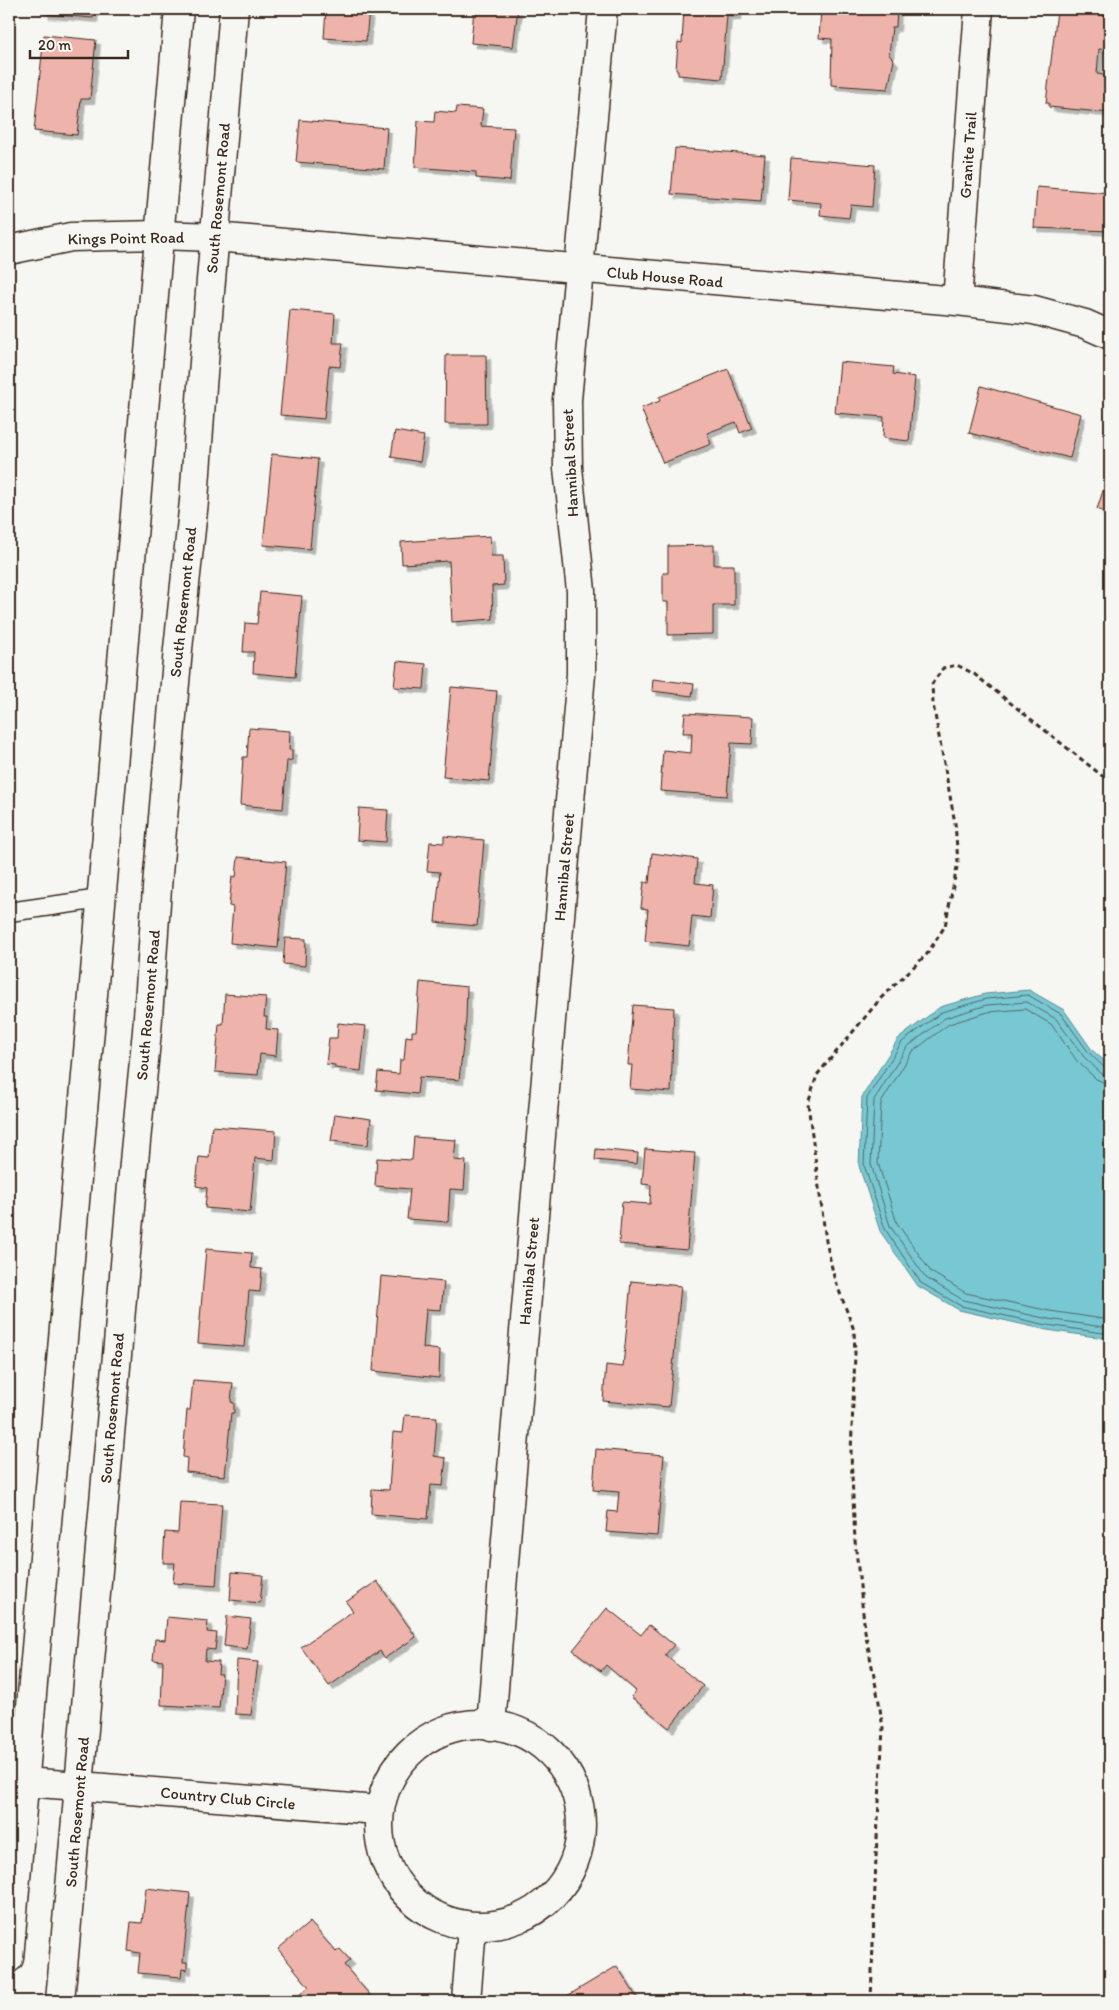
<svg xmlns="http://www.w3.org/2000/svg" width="1119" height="2010" viewBox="0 0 1119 2010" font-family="Itim,sans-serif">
  <defs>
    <filter id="shadow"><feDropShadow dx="4.5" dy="4.5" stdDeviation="0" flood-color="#0004"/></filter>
  </defs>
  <rect width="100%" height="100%" fill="#f6f6f2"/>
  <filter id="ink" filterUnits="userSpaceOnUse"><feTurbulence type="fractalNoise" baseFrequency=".02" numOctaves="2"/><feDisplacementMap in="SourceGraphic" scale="10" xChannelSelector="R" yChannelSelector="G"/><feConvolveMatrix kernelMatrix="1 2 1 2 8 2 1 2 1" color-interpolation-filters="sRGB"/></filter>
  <g filter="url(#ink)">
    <!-- water -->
    <path fill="#78c8d3" stroke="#60898b" d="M1029 990 1064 1010 1092 1050 1110 1066V1339L1047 1330 959 1310 918 1286 880 1231 859 1166 862 1097 898 1039 940 1007 985 994Z"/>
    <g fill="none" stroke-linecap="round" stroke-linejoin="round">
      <!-- shore -->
      <path stroke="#536966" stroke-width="1" d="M1110 1069 1105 1068 1089 1053 1061 1014 1028 995 986 999 942 1012 902 1042 867 1098 864 1165 885 1229 921 1283 961 1306 1047 1325 1110 1334
        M1110 1076 1102 1074 1084 1057 1056 1019 1027 1002 987 1005 945 1018 907 1047 874 1100 871 1164 890 1226 926 1278 963 1300 1048 1319 1110 1328
        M1110 1083 1103 1082 1096 1079 1077 1061 1051 1024 1025 1009 988 1012 949 1024 912 1052 881 1103 878 1163 897 1223 931 1272 966 1293 1050 1311 1110 1320"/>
    </g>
    <!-- building -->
    <path fill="#eeb3aa" stroke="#3b2a1e" filter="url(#shadow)" d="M45 9H94L93 18 44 14Z
      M326 9H369L366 41 324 38Z
      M474 9H518L513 47 471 43Z
      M684 9H738L737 16 727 15 722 79 678 75V70H676L678 42 682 43Z
      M821 9H897L896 27H892L889 55 894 60 888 89 831 85 832 39 819 38Z
      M1057 11 1110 16V50L1099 49 1097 74 1110 76V113L1049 107V103H1046Z
      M44 35 96 40 90 99H81L77 135 34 131Z
      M457 107 483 109 481 126 514 128 510 181 476 178V172L415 167 418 121 434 122 435 111 456 113Z
      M300 120 387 128 384 169 296 162Z
      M675 148 765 155 761 201 671 194Z
      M791 158 875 165 872 207 851 205 849 218 820 215 821 203 788 200Z
      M1037 187 1110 193V231L1034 228Z
      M290 310 335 314 333 343H343L340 367 329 366 324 419 280 415Z
      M446 355H486L487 424H445Z
      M840 362 894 367 893 374 915 377 909 441 883 438 884 417 835 413Z
      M728 369 752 428 740 433 736 422 707 433 711 444 663 463 641 408 660 401 659 397Z
      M981 386 1081 414 1070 458 969 433Z
      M395 431 424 436 420 462 391 457Z
      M272 454 318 459 310 549 263 545Z
      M1110 470V514L1097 509Z
      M490 536 491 556H503L504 585 492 586 493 619 452 622 449 561 402 564 401 542Z
      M714 545V565H734V605H713V634L668 635V602H663V573H668V546Z
      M260 592 302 596 295 677 253 673 254 652H243L245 623 257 624Z
      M397 661 426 664 424 689 394 687Z
      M653 679 694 684 692 696 652 691Z
      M451 687 497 691 489 781 443 777Z
      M685 713 753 717 752 744 731 743 727 796 660 791 663 750 691 753 692 733H683Z
      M249 728 290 731 289 750H292V760L287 761 283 809 240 805 243 757H247Z
      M359 808 388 810 386 842 357 840Z
      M444 836 484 840 477 926 435 922 440 872 427 871 430 842 444 843Z
      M652 853 697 859 695 883 713 885 710 918 692 916 689 946 645 941 648 909 641 908 644 882 649 883Z
      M238 857 286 862 278 948 230 943 233 907 229 906 232 876 236 877Z
      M285 938 306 939 305 966 283 964Z
      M420 982 467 987 466 1020 459 1080 419 1077 417 1094 376 1090 378 1072 399 1074 400 1060H404L406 1036 412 1037V1031H416Z
      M225 994 266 997 264 1017H267L266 1029 278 1030 276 1056 260 1054 258 1075 215 1072 219 1024H223Z
      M633 1005 674 1008 671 1092 630 1089 632 1065H628Z
      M338 1023 366 1026 361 1071 335 1068V1065L326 1064 329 1038H337Z
      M335 1114 371 1119 368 1145 331 1141Z
      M212 1126 276 1131 274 1160 255 1158 250 1212 205 1208 207 1188 196 1186 199 1157 209 1158Z
      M414 1137 456 1140 454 1160 466 1161 464 1190 450 1189 448 1222 407 1219 410 1189 375 1186 377 1158 412 1160Z
      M596 1149 638 1153 637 1164 595 1160Z
      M645 1149 695 1153 687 1250 619 1244 622 1202 650 1204 651 1185 642 1184Z
      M206 1249 252 1253 251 1268 262 1269 260 1292 249 1291 244 1347 198 1343Z
      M381 1276 444 1282 441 1310 426 1309 423 1348 440 1350 439 1378 373 1371Z
      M631 1281 681 1286 669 1407 603 1401 606 1365 623 1367Z
      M193 1380 233 1383 231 1402 234 1403V1413H231L225 1476 186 1472 187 1458 183 1457 187 1410H190Z
      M405 1415 437 1417 434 1456 446 1458 443 1486 431 1485 428 1519 371 1514 372 1489 389 1490 393 1432 403 1433Z
      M596 1449 664 1455 657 1536 606 1532 608 1511 617 1512 619 1492 593 1490Z
      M180 1502 222 1504 216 1586 173 1583 175 1563H163L165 1532 178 1533Z
      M232 1572 263 1575 260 1603 230 1600Z
      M377 1581 416 1637 385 1658 380 1651 329 1686 301 1647 353 1611 346 1602Z
      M607 1608 641 1635 649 1625 674 1645 665 1655 703 1686 669 1728 631 1697 636 1691 606 1665 601 1671 573 1650Z
      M227 1616 251 1619 247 1649 224 1646Z
      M167 1617 208 1621 207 1632 217 1633 215 1650 206 1649 205 1661 219 1662 218 1674H222L219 1708 161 1705 163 1661 153 1660 155 1639 165 1640Z
      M237 1660 258 1662 251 1715 235 1714Z
      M146 1888 190 1893 183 1962H187V1970L182 1969 181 1977 138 1973 140 1953 128 1951 131 1922 142 1923Z
      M310 1922 336 1952 340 1949 350 1960 344 1965 370 1995 362 2001H304L299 1995 309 1987 278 1949Z
      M617 1966 639 2001H559Z"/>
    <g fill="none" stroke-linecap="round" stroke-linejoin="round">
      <!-- service casing -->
      <g stroke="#3b2a1e" stroke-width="21">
        <path id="service" d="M9 912 100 899"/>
      </g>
      <!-- minor casing -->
      <g stroke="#3b2a1e" stroke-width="31">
        <path id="minor" d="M9 250 71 237 159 235 215 237 957 301 1034 310 1085 324 1110 335
          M957 301 979 9
          M379 1825a101 101 0 1 1 202 0a101 101 0 1 1-202 0Z
          M491 1726 505 1551 581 674V591L568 468 567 400 603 9
          M80 1786 377 1810
          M466 2001 472 1927"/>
      </g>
      <!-- tertiary casing -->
      <g stroke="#3b2a1e" stroke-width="31">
        <path id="tertiary" d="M9 1781 80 1786"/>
      </g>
      <!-- secondary casing -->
      <g stroke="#3b2a1e" stroke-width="31">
        <path id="secondary" d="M9 1958 179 9
          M60 2001 135 1151 147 1031 158 874 178 649 194 501 202 386 234 9"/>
      </g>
      <!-- path -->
      <path stroke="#3b2a1e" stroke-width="3" stroke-dasharray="5 4" stroke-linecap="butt" d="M871 2001 876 1857 883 1728 879 1702 865 1631 855 1541 851 1453 855 1354 854 1330 834 1277 826 1241 808 1104 817 1075 881 998 927 954 945 926 958 862 955 823 933 704 932 684 943 668 957 665 974 674 1110 782"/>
      <!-- service -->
      <use href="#service" stroke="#f6f6f2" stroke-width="18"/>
      <!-- minor -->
      <use href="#minor" stroke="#f6f6f2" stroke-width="28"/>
      <!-- tertiary -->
      <use href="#tertiary" stroke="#f6f6f2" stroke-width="28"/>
      <!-- secondary -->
      <use href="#secondary" stroke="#f6f6f2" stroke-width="28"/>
    </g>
  </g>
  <g text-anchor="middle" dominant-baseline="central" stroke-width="5" stroke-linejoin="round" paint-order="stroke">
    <!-- street labels -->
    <g font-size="16" fill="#3b2a1e" stroke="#f6f6f2">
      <text transform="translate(968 155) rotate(-86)">Granite Trail</text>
      <text transform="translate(218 198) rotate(-85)">South Rosemont Road</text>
      <text transform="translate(126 238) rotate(-1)">Kings Point Road</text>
      <text transform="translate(665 277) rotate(5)">Club House Road</text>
      <text transform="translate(570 463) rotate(-93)">Hannibal Street</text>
      <text transform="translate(183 602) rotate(-84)">South Rosemont Road</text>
      <text transform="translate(564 867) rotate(-85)">Hannibal Street</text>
      <text transform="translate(148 1005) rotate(-85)">South Rosemont Road</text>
      <text transform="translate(529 1271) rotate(-85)">Hannibal Street</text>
      <text transform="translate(112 1408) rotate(-85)">South Rosemont Road</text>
      <text transform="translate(228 1798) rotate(5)">Country Club Circle</text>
      <text transform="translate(77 1812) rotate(-85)">South Rosemont Road</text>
    </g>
  </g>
  <!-- margin -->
  <rect width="1119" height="2010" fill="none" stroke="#f6f6f2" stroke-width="30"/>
  <rect x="15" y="15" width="1089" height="1980" fill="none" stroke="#3b2a1e" stroke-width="2" filter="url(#ink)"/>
  <!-- scale -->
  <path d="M30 50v8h98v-8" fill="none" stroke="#3b2a1e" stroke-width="2.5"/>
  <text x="38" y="50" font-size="15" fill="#3b2a1e" stroke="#f6f6f2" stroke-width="4" paint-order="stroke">20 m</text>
</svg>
